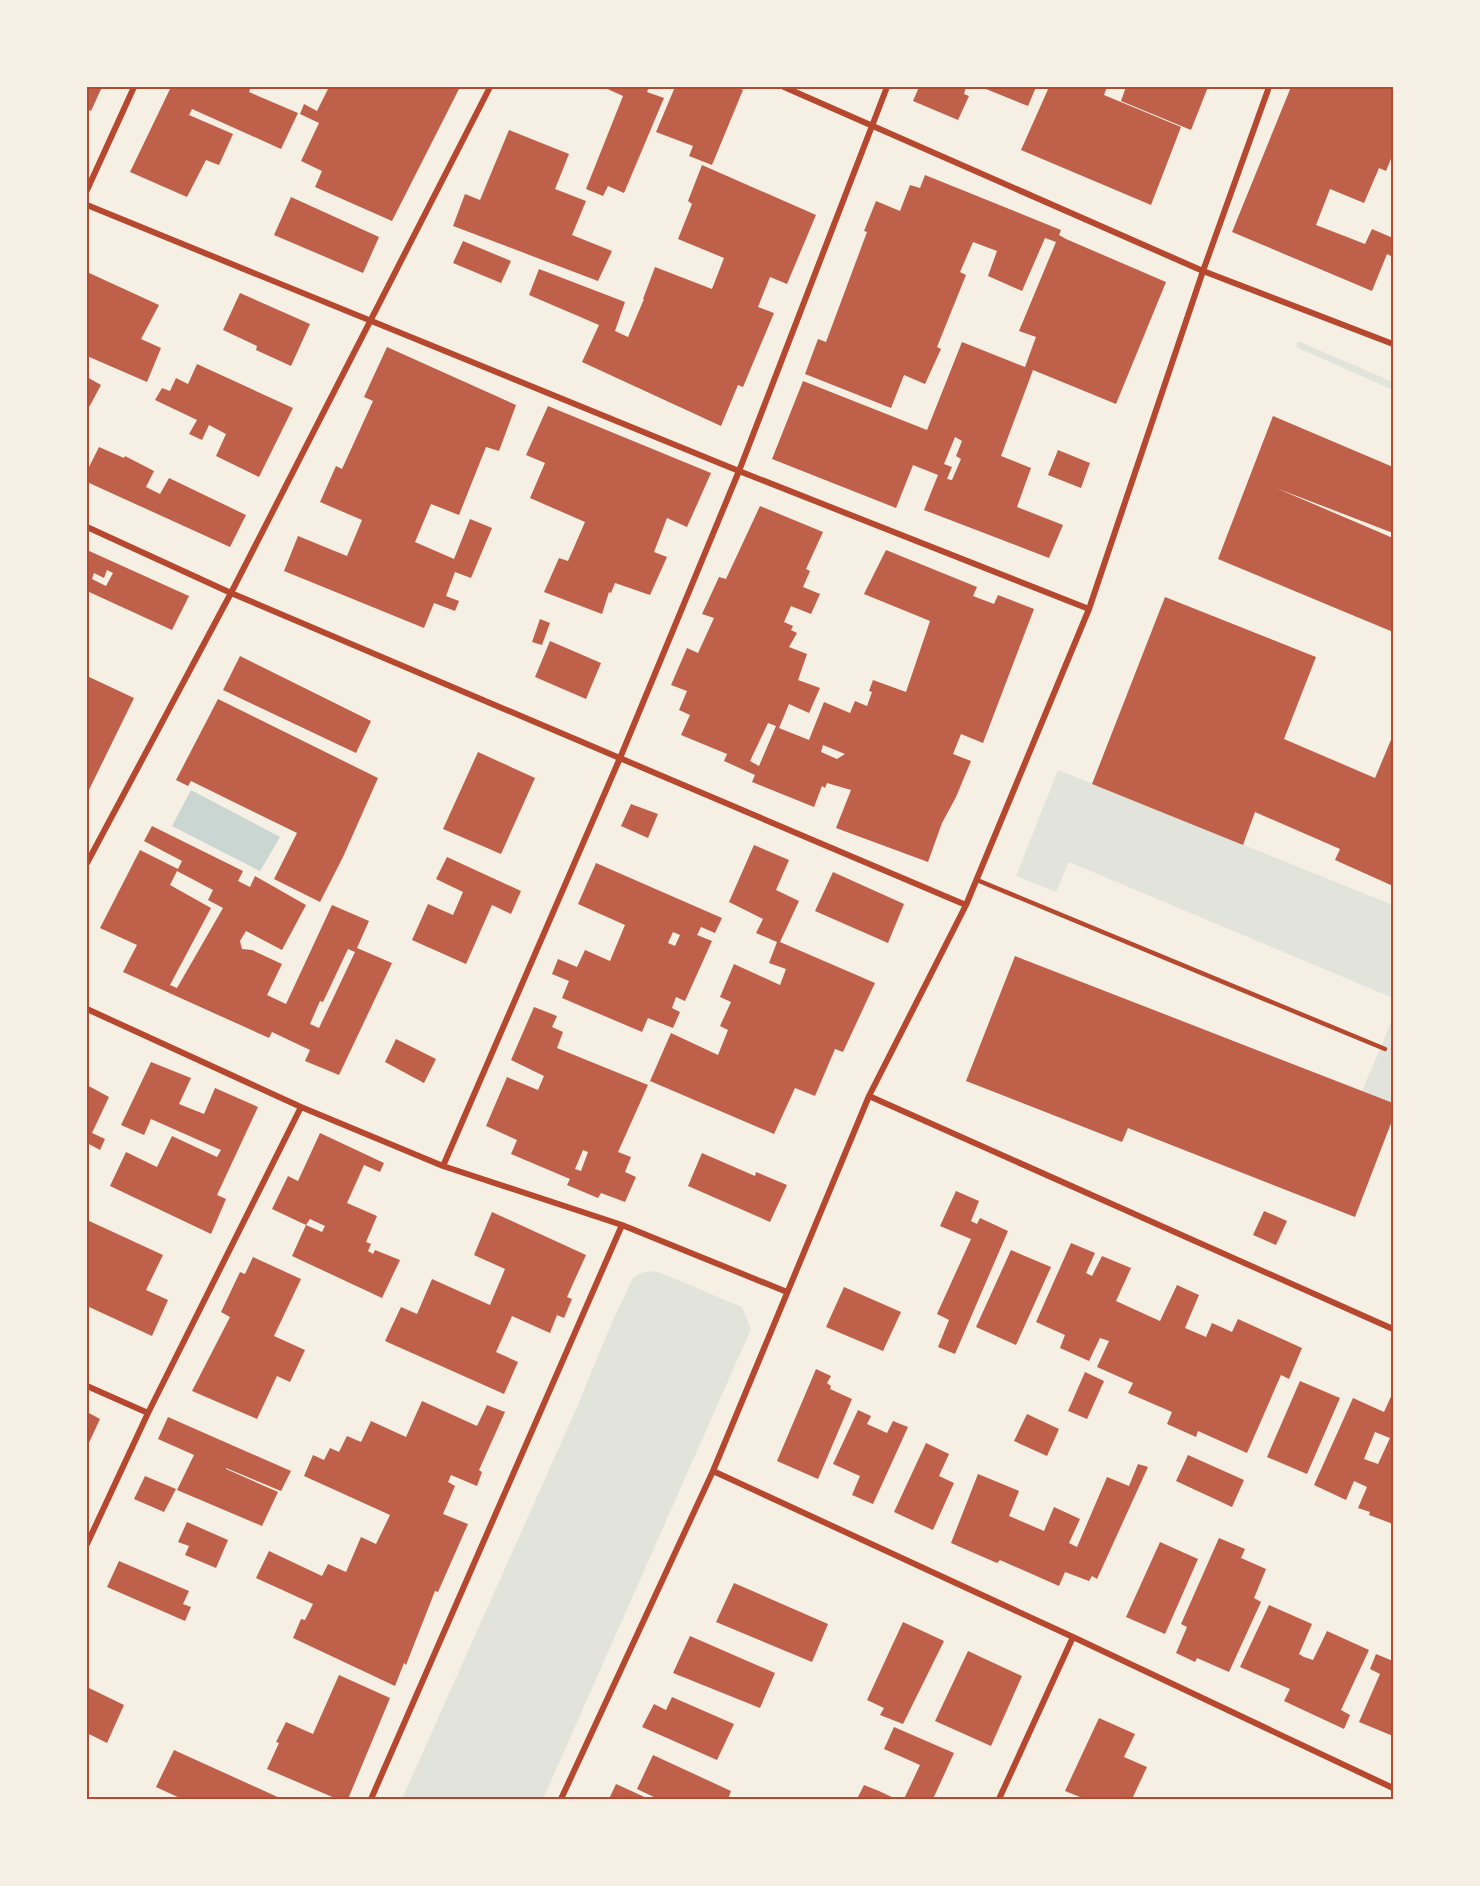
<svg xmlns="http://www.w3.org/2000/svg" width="1480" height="1886" viewBox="0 0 1480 1886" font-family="Figtree,sans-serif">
  <rect width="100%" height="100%" fill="#f6efe4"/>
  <!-- green -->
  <path fill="#e2e4dc" d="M1298 341 1393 382V390L1296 347Z
    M1058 770 1393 905V998L1069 862 1056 892 1016 876Z
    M1393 1018V1112L1359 1098Z
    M656 1271 742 1307 751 1329 543 1799H402L577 1407 613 1320 633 1278 644 1272Z"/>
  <!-- water -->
  <path fill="#c9d6d2" d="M191 790 280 837 260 871 172 826Z"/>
  <!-- building -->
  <path fill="#bf614a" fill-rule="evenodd" d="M87 87H102L91 111 87 109Z
    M171 87H251L249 92 298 113 281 149 192 109 189 115 233 134 219 165 206 160 187 197 130 172Z
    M329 87H460L392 221 315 187 322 171 301 161 319 123 300 114 304 104 317 111Z
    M603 87H649L647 92 664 98 624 193 608 186 603 196 586 189 623 96Z
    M675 87H737L743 90 712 165 689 156 693 146 656 132Z
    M919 87H966L964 94 969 96 958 120 913 101Z
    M981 87H1036L1028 106Z
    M1049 87H1107L1104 95 1181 127 1151 205 1021 150Z
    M1126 87H1208L1191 130 1121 101Z
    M1291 87H1393V154L1386 171 1379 168 1364 203 1330 189 1316 225 1365 244 1372 229 1393 238V257L1387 254 1372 291 1232 232Z
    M509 130 569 154 555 189 586 201 572 235 612 251 598 281 453 226 465 194 480 200Z
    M702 165 816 215 787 284 770 277 758 307 774 313 743 387 738 385 721 426 582 362 599 325 529 295 539 269 625 302 615 331 628 337 644 299H643L655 267 712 289 724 258 678 239 692 204 688 201Z
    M925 175 1061 230 1059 235 1066 239 1166 282 1116 404 1033 370 1001 456 1031 468 1017 507 1063 525 1049 558 924 510 938 475 913 465 896 508 772 459 803 381 927 430 962 342 1025 367 1036 337 1019 331 1056 242 1045 238 1022 291 988 276 997 251 973 242 960 272 966 275 937 347 941 349 925 384 904 375 891 408 805 374 818 339 826 342 867 232 864 231 876 201 900 211 910 185 920 188ZM955 437 962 441 956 456 961 459 952 480 947 479 952 467 944 464Z
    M291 197 379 237 363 273 274 235Z
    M463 241 511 261 501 283 453 263Z
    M87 272 159 305 141 339 161 348 147 382 87 356Z
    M240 293 310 324 291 366 256 350 257 346 223 330Z
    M387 347 516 405 499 451 486 447 459 515 431 504 415 542 454 559 470 519 492 528 471 578 455 572 446 596 459 601 455 611 434 603 424 628 284 571 298 536 347 556 362 520 320 502 336 466 342 469 373 401 364 397Z
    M197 364 293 408 259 477 216 456 226 434 209 425 202 440 189 434 197 420 155 400 162 388 170 391 176 378 188 384Z
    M87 377 101 385 87 411Z
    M548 406 711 473 687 527 667 518 654 552 667 557 650 595 615 583 611 593 609 592 602 614 544 592 559 558 568 561 585 522 530 498 545 463 526 455Z
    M1273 416 1393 467V533L1276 488 1393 538V632L1218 559Z
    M99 447 124 458 125 456 154 471 146 487 160 494 169 478 246 515 230 547 87 482V471Z
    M1058 450 1090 463 1081 488 1048 475Z
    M760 506 823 532 806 569 810 571 803 587 820 594 811 614 791 606 784 622 793 626 791 630 797 633 789 647 807 654 798 680 820 688 809 713 789 704 779 728 809 740 824 702 850 713 855 701 867 706 872 692 869 691 873 680 906 692 930 621 864 594 886 550 977 587 973 596 994 604 998 595 1034 609 983 743 961 734 953 754 971 761 956 797 942 823 928 862 836 828 851 790 827 783 825 788 822 786 814 807 752 782 755 775 724 761 727 754 681 735 690 715 679 710 687 691 671 685 687 648 698 653 714 618 702 614 719 577 726 579ZM768 723 776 726 759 766 750 761ZM823 745 845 754 837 759 821 752Z
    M87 550 189 596 172 630 87 591ZM107 570 113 573 106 586 92 579 94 573 104 578Z
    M1165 597 1316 657 1284 739 1375 778 1393 735V886L1335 860 1340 849 1255 812 1243 845 1092 784Z
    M540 619 550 623 542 645 532 642Z
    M550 641 601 663 586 699 535 677Z
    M240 656 371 721 356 753 223 690Z
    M87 676 134 698 87 794Z
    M218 699 378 778 343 857 320 902 274 879 297 833 191 781 188 786 176 780Z
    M478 752 535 778 501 854 443 829Z
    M631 804 658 814 648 838 621 826Z
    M152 826 243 871 238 881 250 887 255 876 306 905 282 950 246 931 240 941 242 949 252 950 282 964 267 995 286 1004 332 905 369 921 357 948 392 963 339 1075 305 1061 310 1050 272 1032 269 1038 123 972 137 945 100 928 140 850 178 869 182 861 144 841ZM177 871 213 890 208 900 223 908 177 988 170 985 211 908 170 885ZM348 949 355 952 319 1028 310 1024 320 1001 323 1002Z
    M754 845 789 860 776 890 799 901 780 942 875 983 843 1052 835 1049 815 1096 795 1088 774 1134 650 1081 671 1033 718 1055 728 1030 720 1026 731 1002 720 997 734 964 780 985 786 969 769 963 777 942 756 933 763 919 729 902Z
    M447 857 521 891 511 914 492 905 466 964 412 940 428 904 453 915 463 892 436 879Z
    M596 863 722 918 715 933 701 927 697 935 712 941 685 1001 676 997 672 1008 680 1012 673 1028 648 1018 642 1032 562 998 569 981 552 974 558 959 577 967 585 950 610 961 625 925 578 904ZM673 932 680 935 675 946 668 943Z
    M833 872 904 904 888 943 815 911Z
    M1015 956 1393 1103V1118L1355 1217 1128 1128 1122 1142 966 1081Z
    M534 1007 557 1016 552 1027 563 1032 557 1048 648 1085 618 1152 631 1157 625 1172 636 1177 625 1202 601 1193 598 1198 567 1185 570 1179 511 1154 517 1140 486 1126 507 1077 538 1090 544 1076 511 1060ZM583 1150 588 1152 581 1171 575 1169Z
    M396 1039 436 1059 424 1083 385 1062Z
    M151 1062 191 1078 179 1104 204 1114 215 1088 258 1107 217 1195 226 1199 211 1234 110 1186 126 1152 157 1167 172 1136 217 1157 221 1150 151 1119 144 1135 121 1125Z
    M87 1085 109 1097 92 1133 105 1139 100 1150 87 1143Z
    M320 1133 384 1163 380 1172 364 1165 347 1203 377 1216 366 1242 371 1244 368 1251 373 1254 375 1250 400 1260 382 1298 292 1256 306 1225 322 1232 325 1226 310 1219 306 1225 272 1209 288 1176 298 1181Z
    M702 1153 755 1176 756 1172 787 1185 770 1222 688 1186Z
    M956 1191 979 1201 971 1221 977 1224 980 1218 1008 1231 955 1354 938 1347 949 1320 937 1314 971 1239 940 1226Z
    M1264 1211 1287 1221 1276 1245 1253 1235Z
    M492 1212 586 1255 567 1297 572 1299 564 1318 557 1315 550 1333 512 1316 496 1352 518 1362 504 1394 385 1341 401 1307 417 1314 432 1279 490 1305 505 1269 474 1255Z
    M87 1220 163 1255 146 1290 168 1300 152 1336 87 1306Z
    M1071 1243 1095 1253 1086 1273 1092 1276 1102 1256 1131 1268 1116 1301 1160 1321 1177 1285 1199 1295 1185 1328 1206 1337 1212 1323 1232 1332 1238 1319 1302 1348 1289 1379 1281 1375 1247 1453 1198 1431 1196 1437 1167 1424 1172 1412 1128 1393 1133 1383 1097 1367 1109 1341 1100 1338 1089 1361 1060 1348 1065 1335 1036 1322Z
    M1011 1250 1051 1267 1016 1345 976 1327Z
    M253 1257 301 1279 274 1336 305 1350 290 1382 277 1376 257 1419 192 1391 230 1317 221 1312 240 1272 245 1274Z
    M844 1287 901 1312 883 1351 826 1327Z
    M816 1369 831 1376 827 1383 831 1386 830 1389 852 1399 818 1479 777 1461Z
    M1085 1372 1104 1381 1087 1419 1068 1411Z
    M1300 1381 1340 1398 1307 1474 1267 1457Z
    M1393 1392V1524L1369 1515 1370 1512 1358 1508 1367 1487 1354 1481 1346 1500 1314 1485 1353 1398 1384 1412ZM1375 1432 1390 1438 1378 1464 1364 1459Z
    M422 1401 477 1426 487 1405 505 1412 479 1470 482 1472 477 1486 451 1475 448 1482 455 1486 443 1514 468 1524 438 1592 435 1591 406 1665 404 1663 395 1686 293 1638 301 1619 305 1620 313 1604 256 1578 269 1551 322 1576 328 1564 346 1572 361 1537 376 1544 390 1515 304 1476 313 1455 324 1460 330 1448 339 1452 347 1436 361 1442 371 1421 406 1437Z
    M858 1410 871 1416 867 1424 887 1433 893 1421 908 1427 873 1504 852 1495 860 1476 833 1464Z
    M87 1412 100 1419 87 1447Z
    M1027 1414 1059 1429 1047 1456 1014 1441Z
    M168 1417 291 1471 281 1491 226 1468V1469L278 1492 262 1526 177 1490 194 1455 158 1439Z
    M926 1443 949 1454 939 1476 954 1483 933 1530 894 1512Z
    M1188 1455 1244 1480 1232 1507 1176 1481Z
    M1138 1464 1148 1467 1097 1579 1092 1576 1089 1581 1065 1572 1059 1586 1000 1560 997 1563 951 1543 978 1474 1019 1491 1009 1516 1044 1531 1054 1507 1080 1519 1069 1543 1077 1547 1107 1477 1129 1486Z
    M145 1476 176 1489 164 1512 134 1499Z
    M187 1522 228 1540 216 1568 185 1555 189 1546 178 1542Z
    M1219 1538 1245 1549 1241 1558 1266 1569 1254 1598 1261 1602 1229 1672 1197 1658 1195 1662 1176 1653 1187 1627 1181 1624Z
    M1160 1542 1198 1559 1165 1634 1126 1617Z
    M119 1561 189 1591 183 1604 191 1607 185 1621 107 1587Z
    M734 1583 828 1624 812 1662 716 1622Z
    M1269 1605 1312 1624 1299 1654 1304 1657 1313 1660 1327 1631 1369 1650 1341 1710 1350 1715 1344 1729 1284 1701 1290 1689 1240 1667Z
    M903 1622 944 1641 903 1724 880 1715 884 1708 867 1700Z
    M690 1636 775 1673 760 1708 673 1673Z
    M968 1651 1022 1676 991 1746 935 1721Z
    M1376 1654 1393 1661V1736L1359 1722 1380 1674 1370 1669Z
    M339 1675 390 1698 348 1799H337L267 1769 279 1743 276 1742 286 1722 313 1734Z
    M87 1687 124 1705 107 1743 87 1733Z
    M672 1697 734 1724 717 1760 642 1727 654 1704 666 1710Z
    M1099 1718 1135 1734 1124 1757 1147 1767 1132 1799H1079L1080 1797 1065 1791Z
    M894 1727 954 1753 933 1799H904L920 1765 884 1749Z
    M174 1750 282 1799H182L156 1787Z
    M653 1755 731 1791 728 1799H658L637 1789Z
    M616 1784 649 1799H609Z
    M864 1785 879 1791 896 1799H857Z"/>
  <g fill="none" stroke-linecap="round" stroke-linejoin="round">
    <!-- service -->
    <path stroke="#b5482f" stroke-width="4.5" d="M977 880 1385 1049"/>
    <!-- minor -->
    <path stroke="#b5482f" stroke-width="6" d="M784 87 1203 271 1393 344
      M87 190 134 87
      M87 205 739 471 1089 609
      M87 527 231 593 966 905
      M87 863 231 593 490 87
      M87 1009 301 1107 443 1166 622 1225 787 1292
      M869 1096 1393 1329
      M443 1166 620 758 739 471 887 87
      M87 1386 148 1413
      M713 1471 1073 1637 1393 1788
      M87 1544 148 1413 301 1107
      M371 1799 622 1225
      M561 1799 713 1471 869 1096 966 905 1089 609 1203 271 1269 87
      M999 1799 1073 1637"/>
  </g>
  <!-- border -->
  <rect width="1480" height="1886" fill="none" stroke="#f6efe4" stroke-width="177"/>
  <rect x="88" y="88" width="1304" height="1710" fill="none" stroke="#b5482f" stroke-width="2"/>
</svg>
